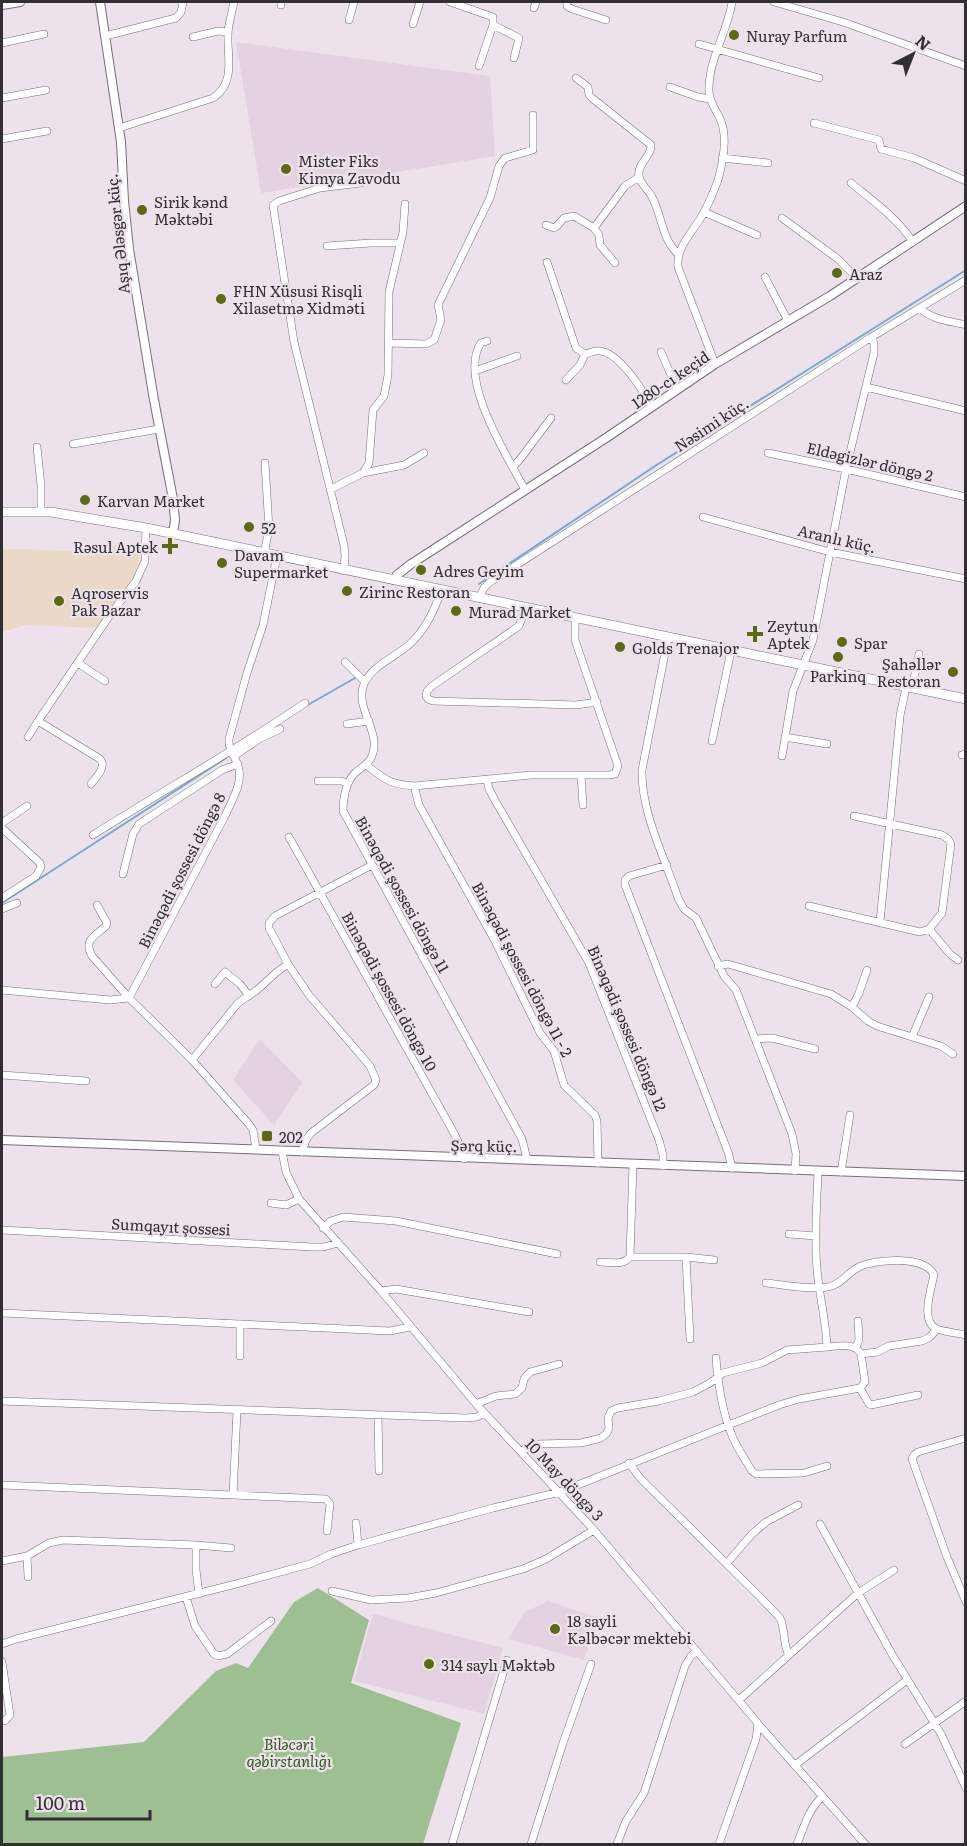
<svg xmlns="http://www.w3.org/2000/svg" width="967" height="1846" viewBox="0 0 967 1846" font-family="Literata,serif">
  <rect width="100%" height="100%" fill="#ede2ec"/>
  <!-- commercial -->
  <path fill="#ebd9c8" d="M103 544 142 549 134 576 97 628 26 625 2 632V549H30L102 553Z"/>
  <!-- built -->
  <path fill="#e3d2e1" d="M236 42 490 76 495 156 355 179 349 171 336 181 261 193Z
    M260 1039 302 1082 274 1125 233 1080Z
    M548 1601 599 1618 584 1660 508 1639 525 1612Z
    M373 1614 503 1648 484 1714 354 1681Z"/>
  <!-- green -->
  <path fill="#9ebf92" d="M318 1588 369 1620 351 1683 461 1723 423 1844H2V1757L144 1742 216 1671 236 1663 248 1668 294 1602Z"/>
  <g fill="none" stroke-linecap="round" stroke-linejoin="round">
    <!-- stream -->
    <path stroke="#74accd" stroke-width="2" d="M479 584 655 466 966 270
      M306 706 355 678
      M2 903 226 758"/>
    <!-- minor casing -->
    <g stroke="#786e77" stroke-width="8">
      <path id="minor" d="M450 2 493 17V25L479 66
        M567 2V6L572 9 606 20
        M774 2 843 22 966 66
        M281 5V2
        M534 8 536 2
        M349 20 354 2
        M413 24 420 2
        M493 25 519 38 514 58
        M105 36 176 18 181 12 183 2
        M193 37 218 31 228 32
        M2 43 44 34
        M699 44 819 78
        M576 78 588 87 589 95 592 98 651 145C652 156 637 164 639 175 639 182 647 189 651 195 662 214 661 238 678 254
        M670 87 698 97 710 99
        M2 98 46 90
        M814 123 879 140 881 149 914 158 966 181
        M119 128 213 98C236 83 227 57 228 35 228 24 232 13 234 2
        M2 139 47 131
        M722 158 768 163
        M851 183C873 201 897 218 913 242
        M704 212 757 235
        M782 218 838 259 858 279
        M546 225 554 228 557 226 564 218 574 216 594 228 599 235 600 245 615 263
        M594 228 625 186 639 177
        M327 246 371 243H400
        M547 262 576 348 585 354C590 353 595 350 600 351 619 352 643 391 652 406
        M765 277 788 321
        M920 308C932 320 950 321 966 325
        M487 341 481 343C457 379 508 457 525 490
        M390 343 426 344 434 340 441 320 438 305 490 198 499 166 505 158 533 150V115
        M661 352 677 389
        M715 364 678 267C676 246 694 231 703 214 709 203 714 191 718 180 723 162 728 139 721 121 717 111 709 102 709 91 708 60 728 31 732 2
        M475 371 517 356
        M566 380 580 365 585 354
        M866 387 966 411
        M73 444 159 429
        M37 447 41 486V512
        M768 453 846 469 966 497
        M513 467 521 458 551 418
        M363 473 404 465 424 453
        M331 489 363 473 369 463 373 410 384 396 388 375 389 292 403 232 405 204
        M703 517 830 552 966 579
        M264 554 269 529 265 463
        M344 571 345 556 344 545 294 342 273 205 279 201 320 188 361 183
        M442 590C434 610 427 627 412 642 398 656 372 665 364 684 354 708 382 732 372 756 369 764 362 767 356 772 346 781 343 798 343 811L522 1139 527 1159
        M479 598 484 588 490 582 870 338 966 280
        M526 608 519 626 432 686 427 691 426 696 428 699 433 701 576 705 597 702
        M668 638 642 770C641 813 665 858 678 898L684 909 696 918 724 976 736 990 792 1134 796 1154 795 1171
        M345 662 365 682
        M78 663 105 681
        M912 688 919 654
        M347 724 369 721
        M28 737 38 721
        M785 737 827 744
        M712 741 731 651
        M962 755 966 754
        M234 756 259 739 280 729
        M782 756 793 691 813 640 846 469 874 353V343L870 338
        M366 765C386 780 389 784 414 786L531 775H609L615 774 618 766 575 640V619
        M581 775 583 805
        M487 780 489 789 496 802 589 963 659 1140 663 1155V1166
        M318 781H341L348 783
        M91 784C96 777 107 767 100 759L38 721 110 615 136 581 145 561 146 528
        M414 786 419 805 494 939 540 1033 554 1051 564 1085 595 1115 597 1121 598 1163
        M2 823 27 806
        M2 828 40 863 41 867 36 876 2 898
        M93 835C164 790 236 750 305 703
        M289 837 455 1135 460 1146 464 1159
        M667 865 629 876 625 880V885L728 1152 732 1168
        M123 874 133 834 139 824 222 770 238 764
        M809 906 920 932 929 929 942 913 951 844 948 839 942 835 854 816
        M2 909 17 903
        M880 922 900 716 906 687
        M929 929 950 954 958 960
        M718 966 728 964 831 994 852 1007 868 1021 877 1026 941 1046 953 1054
        M215 984 225 972 240 984 249 996
        M2 990 110 1000 129 998 92 956C83 940 95 936 106 926L107 923 97 905
        M852 1007 859 993 867 970
        M912 1037 929 997
        M755 1039 772 1038 815 1049
        M192 1060 238 1003 257 990 278 971 288 964
        M2 1075 86 1081
        M256 1149 253 1130 248 1123 192 1060 129 998 225 816C231 802 244 782 238 766 235 756 228 750 229 739L247 673 263 625 277 556
        M282 1151 286 1172 299 1199 381 1291 476 1404 594 1530 756 1721 758 1724 756 1739 719 1844
        M302 1152 306 1140 311 1133 370 1088 374 1085 376 1080 370 1066 309 995 288 964 269 928V923L275 916 372 865
        M633 1164 630 1257H686L690 1339
        M841 1172 850 1115
        M271 1203 286 1205 299 1199
        M323 1228 331 1221 343 1217 396 1221 557 1254
        M2 1230 312 1247H324L338 1243
        M789 1234 816 1236
        M686 1257 714 1260
        M600 1262C611 1262 623 1266 630 1257
        M766 1283C786 1285 808 1290 828 1287 841 1285 848 1272 859 1267 876 1259 925 1255 934 1275 931 1289 920 1322 937 1329 945 1332 957 1333 966 1335
        M381 1291 396 1289 529 1312
        M2 1313 390 1331 410 1327
        M827 1347C840 1346 854 1342 861 1354
        M856 1347 859 1340 858 1321
        M240 1356V1324
        M716 1358C718 1383 722 1410 731 1433 736 1447 745 1459 752 1471L756 1474 804 1473 827 1466
        M860 1388 869 1404 871 1405 918 1395
        M2 1401 466 1418 477 1417 484 1413
        M476 1404 496 1396 515 1394 522 1388 524 1379 530 1372 559 1364
        M378 1415 379 1471
        M966 1438 918 1452 914 1455 912 1459 947 1557 966 1602
        M521 1451 537 1444 581 1443 601 1438 606 1434 609 1429 608 1418 611 1411 618 1408 659 1401 693 1392 710 1383 723 1373 762 1363 787 1350 827 1347C826 1320 819 1295 817 1269 814 1237 817 1204 818 1171
        M629 1463 640 1478 760 1597 780 1618C786 1630 782 1643 789 1655
        M2 1485 326 1499 330 1504 327 1531
        M233 1495 237 1411
        M356 1523 358 1545
        M820 1524 893 1656 941 1734 966 1788
        M196 1545 231 1548
        M27 1556 28 1577
        M2 1561 27 1556 49 1543 63 1540 196 1545V1570L199 1594
        M727 1563 752 1534 766 1522 798 1505
        M332 1591 371 1600 408 1598 436 1593 523 1569 546 1559 594 1530
        M186 1597 195 1626 214 1654 218 1656 227 1654 271 1621
        M2 1644 16 1639 236 1584 310 1564 331 1554 358 1545 493 1508 560 1492 779 1405 799 1399 860 1388 865 1382 861 1354 877 1352 889 1346 922 1341 930 1337 937 1329
        M2 1662 10 1715 5 1721H2
        M739 1700 858 1593 894 1570
        M758 1724 865 1844
        M905 1744 966 1701
        M795 1765 907 1680
        M452 1844 507 1660
        M531 1844 563 1743 591 1664
        M617 1844 626 1821 644 1793 685 1666 691 1656 697 1651
        M797 1844C804 1827 808 1810 822 1797"/>
    </g>
    <!-- tertiary casing -->
    <g stroke="#786e77" stroke-width="10">
      <path id="tertiary" d="M100 2 121 142 124 201 129 249 154 400 173 499 175 520 173 533
        M2 5 20 2
        M394 580 397 575 411 564 606 438 715 364 830 296 966 206
        M2 1140 966 1176"/>
    </g>
    <!-- secondary casing -->
    <g stroke="#786e77" stroke-width="10">
      <path id="secondary" d="M2 512H51L146 528 966 699"/>
    </g>
    <!-- minor -->
    <use href="#minor" stroke="#fff" stroke-width="7"/>
    <!-- tertiary -->
    <use href="#tertiary" stroke="#fff" stroke-width="8"/>
    <!-- secondary -->
    <use href="#secondary" stroke="#fff" stroke-width="9"/>
  </g>
  <!-- markers -->
  <g fill="#5e6a11" stroke="#ede2ec" stroke-width="2">
    <circle cx="734" cy="35" r="6"/>
    <circle cx="286" cy="169" r="6"/>
    <circle cx="142" cy="210" r="6"/>
    <circle cx="837" cy="273" r="6"/>
    <circle cx="221" cy="299" r="6"/>
    <circle cx="85" cy="500" r="6"/>
    <circle cx="249" cy="527" r="6"/>
    <path d="M167 537h6v6h6v6h-6v6h-6v-6h-6v-6h6z"/>
    <circle cx="222" cy="563" r="6"/>
    <circle cx="421" cy="570" r="6"/>
    <circle cx="347" cy="591" r="6"/>
    <circle cx="59" cy="601" r="6"/>
    <circle cx="456" cy="611" r="6"/>
    <path d="M752 625h6v6h6v6h-6v6h-6v-6h-6v-6h6z"/>
    <circle cx="842" cy="642" r="6"/>
    <circle cx="620" cy="647" r="6"/>
    <circle cx="838" cy="657" r="6"/>
    <circle cx="953" cy="672" r="6"/>
    <rect x="261" y="1130" width="12" height="12" rx="3"/>
    <circle cx="555" cy="1629" r="6"/>
    <circle cx="429" cy="1664" r="6"/>
  </g>
  <g text-anchor="middle" dominant-baseline="central" stroke-width="4.5" stroke-linejoin="round" paint-order="stroke">
    <!-- poi labels -->
    <g font-size="15" fill="#322e32" stroke="#ede2ec" text-anchor="start">
      <text x="746" y="35">Nuray Parfum</text>
      <text x="298" y="160">Mister Fiks<tspan x="298" dy="17">Kimya Zavodu</tspan></text>
      <text x="154" y="201">Sirik kənd<tspan x="154" dy="17">Məktəbi</tspan></text>
      <text x="849" y="273">Araz</text>
      <text x="233" y="290">FHN Xüsusi Risqli<tspan x="233" dy="17">Xilasetmə Xidməti</tspan></text>
      <text x="97" y="500">Karvan Market</text>
      <text x="261" y="527">52</text>
      <text x="158" y="546" text-anchor="end">Rəsul Aptek</text>
      <text x="234" y="554">Davam<tspan x="234" dy="17">Supermarket</tspan></text>
      <text x="433" y="570">Adres Geyim</text>
      <text x="359" y="591">Zirinc Restoran</text>
      <text x="71" y="592">Aqroservis<tspan x="71" dy="17">Pak Bazar</tspan></text>
      <text x="468" y="611">Murad Market</text>
      <text x="767" y="625">Zeytun<tspan x="767" dy="17">Aptek</tspan></text>
      <text x="854" y="642">Spar</text>
      <text x="632" y="647">Golds Trenajor</text>
      <text x="941" y="663" text-anchor="end">Şahəllər<tspan x="941" dy="17">Restoran</tspan></text>
      <text x="838" y="675" text-anchor="middle">Parkinq</text>
      <text x="279" y="1136">202</text>
      <text x="567" y="1620">18 sayli<tspan x="567" dy="17">Kəlbəcər mektebi</tspan></text>
      <text x="441" y="1664">314 saylı Məktəb</text>
    </g>
    <!-- street labels -->
    <g font-size="15" fill="#322e32" stroke="#ede2ec">
      <text transform="translate(117 234) rotate(-96)">Aşıq Ələsgər küç.</text>
      <text transform="translate(670 379) rotate(-34)">1280-cı keçid</text>
      <text transform="translate(711 424) rotate(-33)">Nəsimi küç.</text>
      <text transform="translate(870 461) rotate(13)">Eldəgizlər döngə 2</text>
      <text transform="translate(837 538) rotate(13)">Aranlı küç.</text>
      <text transform="translate(181 870) rotate(-63)">Binəqədi şossesi döngə 8</text>
      <text transform="translate(403 894) rotate(61)">Binəqədi şossesi döngə 11</text>
      <text transform="translate(523 969) rotate(62)">Binəqədi şossesi döngə 11 - 2</text>
      <text transform="translate(390 991) rotate(61)">Binəqədi şossesi döngə 10</text>
      <text transform="translate(628 1028) rotate(67)">Binəqədi şossesi döngə 12</text>
      <text transform="translate(484 1145) rotate(1)">Şərq küç.</text>
      <text transform="translate(171 1226) rotate(3)">Sumqayıt şossesi</text>
      <text transform="translate(565 1479) rotate(47)">10 May döngə 3</text>
    </g>
    <!-- park labels -->
    <g font-size="15" font-style="italic" fill="#2c5817" stroke="#ede2ec">
      <text x="289" y="1743">Biləcəri<tspan x="289" dy="17">qəbirstanlığı</tspan></text>
    </g>
  </g>
  <!-- border -->
  <rect width="967" height="1846" fill="none" stroke="#322e32" stroke-width="6"/>
  <!-- north arrow -->
  <g transform="translate(913 54) rotate(42)" stroke="#ede2ec" stroke-width="4.5" paint-order="stroke">
  <path d="M0-4.5L10 22L0 15L-10 22Z" fill="#322e32"/>
  <text y="-9" font-size="16" font-weight="bold" text-anchor="middle" fill="#322e32">N</text>
  </g>
  <!-- scale -->
  <path d="M27 1810v9h123v-9" fill="none" stroke="#322e32" stroke-width="3"/>
  <text x="36" y="1810" font-size="18" fill="#322e32" stroke="#ede2ec" stroke-width="4.5" paint-order="stroke">100 m</text>
</svg>
